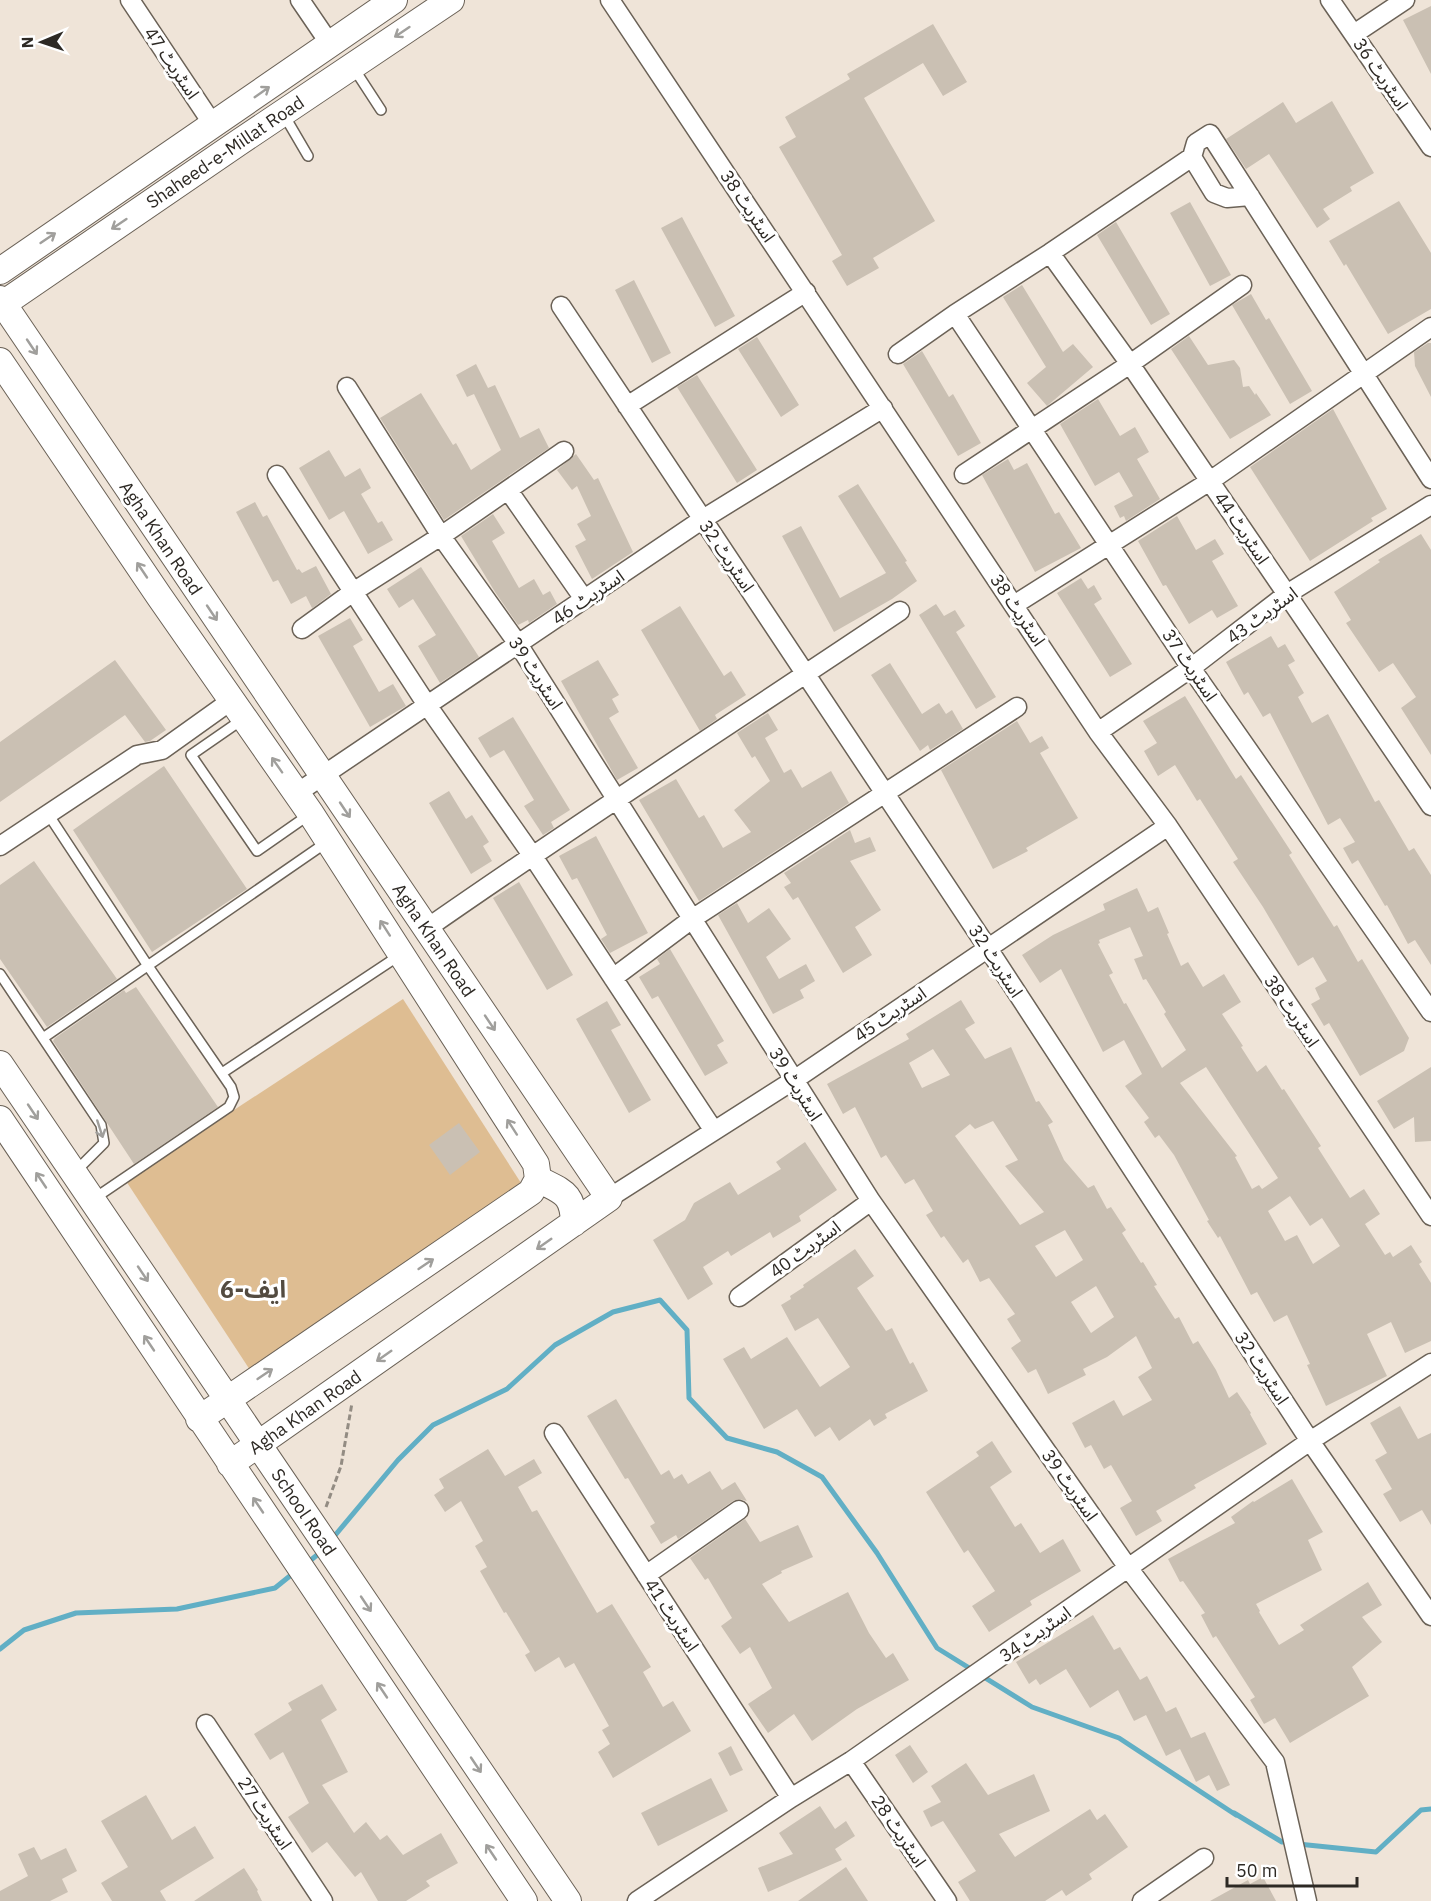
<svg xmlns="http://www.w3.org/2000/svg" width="1431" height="1901" viewBox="0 0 1431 1901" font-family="'IBM Plex Sans','Noto Sans Arabic',sans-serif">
  <rect width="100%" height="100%" fill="#efe4d8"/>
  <!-- green -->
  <path fill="#debd92" d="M403 999 521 1183 250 1370 126 1181Z"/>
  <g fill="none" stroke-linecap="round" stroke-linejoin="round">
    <!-- stream -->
    <path stroke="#61afc5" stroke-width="5" d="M332 1539 398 1460 433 1425 507 1389 555 1345 613 1312 660 1300 687 1330 689 1398 727 1438 777 1452 822 1477 877 1553 937 1648 1032 1707 1119 1738 1236 1815
      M306 1564 322 1551
      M0 1649 24 1630 76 1613 177 1609 275 1588 296 1571
      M1234 1813 1282 1842H1289
      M1298 1844 1376 1852 1421 1810 1431 1809"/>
  </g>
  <!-- building -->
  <path fill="#cac0b3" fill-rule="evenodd" d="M1431 6V74L1403 20Z
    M933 24 967 82 943 96 923 63 864 98 935 221 873 258 879 268 847 286 832 261 842 255 779 147 796 137 785 117 850 79 847 74Z
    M1332 101 1374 173 1350 187 1352 191 1323 209 1330 219 1317 228 1269 154 1246 169 1226 139 1283 102 1296 123Z
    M1399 201 1431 253V309L1388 334 1346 264 1344 266 1329 241Z
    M1190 202 1231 275 1210 286 1170 213Z
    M682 217 735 316 715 327 661 228Z
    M1116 222 1170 314 1151 325 1097 235Z
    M634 280 671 353 652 363 615 290Z
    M1022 285 1063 352 1073 344 1093 367 1047 406 1027 383 1046 367 1003 297Z
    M1251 294 1266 320 1269 318 1312 391 1290 404 1232 305Z
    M1189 336 1208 365 1234 360 1240 368 1243 387 1249 386 1255 395 1256 393 1271 415 1230 439 1171 349Z
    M757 337 799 405 781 417 738 349Z
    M1428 343H1431V397L1415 366 1414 352Z
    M922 351 949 397 953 394 981 443 958 456 903 364Z
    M476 364 488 388 495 385 520 438 539 428 549 448 444 520 380 418 421 393 453 445 456 443 471 470 501 450 474 394 467 397 456 375Z
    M697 375 757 470 737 483 677 387Z
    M1098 399 1120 436 1135 427 1149 452 1137 459 1160 499 1126 521 1124 516 1120 518 1114 506 1133 496 1119 472 1095 486 1060 424Z
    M1333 409 1387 509 1371 518 1373 521 1310 561 1250 467Z
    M329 450 345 477 360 468 371 488 361 494 378 523 382 521 393 540 368 554 344 511 329 520 299 468Z
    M576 454 594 480 598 478 633 552 592 579 575 546 586 540 577 524 591 516 577 486 572 490 557 470Z
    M1008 459 1014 470 1027 463 1055 514 1059 512 1081 548 1035 572 982 475Z
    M858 484 907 561 905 562 917 581 892 599 834 632 782 536 801 526 840 598 886 573 838 496Z
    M255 502 263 517 267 515 297 570 299 569 302 573 316 566 331 594 314 607 312 608 306 596 291 604 278 580 273 582 236 512Z
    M493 514 505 533 492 541 519 588 534 579 543 595 550 591 557 604 529 623 528 620 518 625 495 592 461 536Z
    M1177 516 1196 550 1215 539 1224 554 1212 561 1238 606 1217 618 1212 610 1189 624 1166 585 1163 586 1138 541Z
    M1421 534 1431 550V755L1401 708 1416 697 1393 663 1379 672 1346 623 1351 620 1334 592 1380 562 1378 560Z
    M421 567 479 657 440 683 418 646 436 635 413 599 399 608 387 589Z
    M1081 578 1088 589 1094 585 1102 599 1094 604 1132 664 1110 677 1057 593Z
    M936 604 944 616 955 610 965 626 956 632 996 697 976 709 919 615Z
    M680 606 724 676 731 671 746 695 715 715 717 719 700 731 641 630Z
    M350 618 363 640 353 646 379 692 393 684 406 706 370 727 318 636Z
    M1271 636 1278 648 1285 644 1295 661 1288 665 1304 693 1298 697 1312 723 1328 714 1375 802 1379 800 1409 851 1414 848 1431 875V965L1415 940 1408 944 1387 905 1385 906 1358 860 1352 864 1343 848 1355 842 1340 818 1328 825 1270 713 1263 717 1248 692 1244 695 1226 662Z
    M115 660 166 730 150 741 145 742 125 715 0 802V742Z
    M598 660 619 695 612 699 619 712 609 718 638 768 617 780 561 681Z
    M890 663 922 714 939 703 946 714 952 710 963 729 930 750 928 745 920 751 871 675Z
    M1185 696 1236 779 1241 775 1292 853 1289 855 1334 927 1337 925 1358 962 1362 959 1409 1038 1404 1051 1360 1076 1329 1023 1324 1026 1311 1004 1320 999 1315 988 1327 981 1313 957 1298 966 1263 907 1233 862 1238 859 1200 799 1197 801 1175 765 1158 776 1144 751 1157 743 1143 721Z
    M768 713 778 730 765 738 784 773 791 769 802 788 831 771 849 803 699 901 639 800 676 779 699 818 704 815 723 848 751 832 734 810 770 781 755 756 752 758 737 733Z
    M513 717 570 810 551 822 554 828 543 835 524 806 534 800 504 750 490 758 478 738Z
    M1017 721 1030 743 1042 736 1049 748 1040 753 1078 818 1026 848 1028 851 993 869 941 770Z
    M164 766 247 889 152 952 73 830Z
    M449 791 466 819 472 815 489 842 483 846 492 861 471 874 429 803Z
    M850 830 855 843 870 837 876 851 850 861 881 910 855 927 872 955 843 973 798 897 793 900 784 887 791 883 784 873Z
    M596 836 648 933 610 953 601 939 607 935 577 878 572 880 559 856Z
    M34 861 117 979 47 1027 0 959V885Z
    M519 882 573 975 547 990 493 898Z
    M1137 888 1148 912 1158 907 1169 933 1167 934 1181 966 1188 962 1203 987 1224 974 1241 1002 1222 1014 1243 1046 1241 1047 1257 1072 1266 1065 1282 1090 1284 1089 1321 1146 1318 1148 1350 1198 1364 1189 1380 1214 1365 1224 1385 1255 1390 1252 1393 1257 1411 1245 1422 1262 1419 1264 1431 1283V1341L1405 1353 1391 1322 1367 1334 1387 1376 1326 1406 1307 1365 1310 1364 1287 1315 1274 1322 1257 1292 1251 1295 1220 1236 1218 1238 1207 1221 1209 1220 1174 1155 1159 1135 1155 1138 1144 1122 1149 1118 1125 1086 1142 1074 1124 1040 1103 1052 1061 969 1040 983 1022 955 1053 935 1105 910 1103 904ZM1130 927 1143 956 1134 959 1143 980 1146 979 1166 1012 1164 1014 1186 1050 1162 1068 1126 1003 1124 1004 1109 975 1113 973 1098 944 1100 943 1099 940ZM1206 1067 1278 1178 1262 1189 1259 1185 1252 1189 1235 1157 1237 1156 1180 1083ZM1290 1196 1310 1226 1322 1218 1340 1246 1313 1264 1297 1235 1285 1241 1268 1211Z
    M737 903 748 923 769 908 791 939 766 957 779 979 806 964 815 981 800 990 804 998 773 1014 718 915Z
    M670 949 724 1041 717 1045 728 1063 705 1076 658 996 652 999 639 977 660 964 657 959Z
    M136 987 218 1107 134 1164 53 1041 55 1038 124 990 126 993Z
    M961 1000 975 1023 965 1029 985 1059 1011 1047 1036 1102 1039 1101 1053 1122 1048 1125 1064 1160 1088 1188 1094 1185 1107 1209 1111 1207 1126 1230 1122 1233 1141 1263 1143 1262 1157 1285 1154 1286 1175 1319 1179 1317 1193 1344 1198 1341 1216 1370 1229 1398 1237 1392 1251 1413 1250 1414 1267 1444 1194 1485 1196 1488 1156 1511 1162 1521 1136 1536 1120 1508 1132 1501 1111 1465 1104 1469 1091 1445 1085 1448 1072 1423 1114 1400 1123 1416 1152 1400 1138 1377 1152 1368 1136 1336 1107 1357 1083 1369 1086 1375 1048 1394 1036 1369 1028 1373 1011 1348 1021 1341 1007 1319 1015 1314 989 1278 980 1282 968 1259 963 1263 944 1236 941 1238 926 1215 933 1211 914 1179 905 1184 886 1155 881 1158 855 1107 843 1114 827 1084 909 1039 906 1034ZM933 1049 950 1075 922 1088 909 1063ZM993 1121 1018 1160 1005 1166 1044 1212 1020 1225 955 1136 970 1124 975 1129ZM1065 1230 1083 1260 1056 1277 1035 1246ZM1096 1286 1114 1317 1091 1333 1071 1302Z
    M607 1001 621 1025 611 1030 651 1100 629 1113 576 1019Z
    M1431 1067V1141L1415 1142 1414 1117 1394 1129 1377 1101Z
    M459 1123 480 1152 450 1175 429 1145Z
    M805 1142 837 1190 799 1216 801 1221 773 1238 770 1232 731 1256 728 1251 703 1267 713 1284 688 1300 653 1240 685 1220 694 1203 730 1182 738 1195 781 1169 776 1162Z
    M855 1249 874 1276 857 1288 886 1331 892 1328 910 1364 913 1362 928 1391 885 1414 887 1418 874 1426 870 1419 839 1441 830 1427 815 1437 797 1409 764 1429 723 1359 744 1347 751 1359 787 1337 820 1387 850 1367 818 1318 795 1331 781 1305 791 1299 790 1296 804 1287 803 1285Z
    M616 1399 661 1475 669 1470 674 1479 682 1474 688 1484 710 1471 722 1490 735 1482 747 1501 739 1499 733 1501 678 1539 676 1535 661 1544 650 1526 655 1523 628 1478 625 1479 587 1416Z
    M1400 1406 1418 1439 1431 1433V1525L1422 1510 1400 1522 1383 1494 1392 1489 1375 1460 1387 1453 1370 1423Z
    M992 1441 1012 1472 990 1487 1015 1527 1021 1523 1040 1553 1063 1539 1081 1571 1030 1601 1032 1605 989 1632 972 1606 995 1591 968 1550 964 1553 926 1492 979 1456 976 1452Z
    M488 1449 505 1476 534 1459 542 1473 518 1487 532 1512 537 1510 597 1613 612 1604 651 1667 643 1672 663 1707 673 1701 691 1731 613 1778 598 1752 610 1744 602 1730 609 1726 574 1663 565 1668 559 1657 535 1672 525 1655 530 1652 506 1612 504 1613 480 1571 487 1567 475 1546 483 1541 461 1501 445 1512 434 1495 444 1488 439 1479Z
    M1292 1479 1323 1532 1308 1540 1322 1570 1256 1604 1260 1611 1259 1612 1279 1645 1304 1630 1300 1625 1368 1582 1382 1605 1362 1617 1382 1642 1352 1667 1369 1696 1290 1743 1275 1718 1264 1724 1250 1700 1255 1697 1216 1636 1213 1638 1201 1615 1205 1613 1183 1581 1180 1582 1168 1559 1235 1523 1231 1517 1253 1501 1254 1502Z
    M745 1519 760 1542 798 1525 813 1557 781 1571 782 1573 762 1584 789 1622 848 1592 869 1633 886 1658 893 1653 909 1680 857 1709 812 1741 794 1714 768 1733 748 1704 772 1688 750 1647 740 1654 721 1626 732 1618 708 1578 705 1580 690 1558Z
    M1093 1615 1114 1650 1120 1647 1140 1680 1147 1676 1166 1712 1176 1707 1191 1738 1205 1732 1230 1785 1217 1791 1209 1775 1196 1782 1180 1749 1166 1756 1146 1715 1134 1721 1118 1690 1090 1708 1066 1669 1040 1685 1036 1679 1029 1684 1016 1662Z
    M322 1684 337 1710 321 1720 348 1772 322 1785 354 1833 366 1822 380 1840 387 1835 403 1855 441 1833 458 1863 426 1881 430 1886 406 1901H378L361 1872 355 1877 327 1842 312 1853 288 1817 309 1803 283 1752 270 1760 254 1734 292 1710 288 1703Z
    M910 1745 928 1772 913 1783 895 1755Z
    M731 1746 743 1770 730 1776 718 1753Z
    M966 1763 988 1795 1034 1774 1050 1811 999 1834 1015 1857 1090 1809 1097 1820 1105 1814 1128 1847 1089 1874 1092 1879 1066 1896 1062 1890 1045 1901H970L958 1882 976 1871 943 1821 931 1827 923 1811 941 1802 931 1786Z
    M711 1778 728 1811 658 1846 641 1813Z
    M146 1795 172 1840 195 1826 214 1858 160 1891 166 1901H112L101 1883 128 1867 101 1821Z
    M820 1806 835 1829 846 1821 855 1836 835 1849 842 1860 768 1892 758 1868 793 1854 779 1833Z
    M34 1847 41 1860 66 1848 77 1871 62 1879 68 1892 50 1901H0V1891L28 1876 18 1854Z
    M846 1867 868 1901H798Z
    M244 1868 258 1890 257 1891 262 1901H194Z
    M1263 1877 1276 1901H1210L1248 1880 1250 1884Z"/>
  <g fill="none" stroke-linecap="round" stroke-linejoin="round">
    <!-- lane casing -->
    <g stroke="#6b6257" stroke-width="12">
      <path id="lane" d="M353 67 381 110
        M284 115 308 156
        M243 719 191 755 257 851 310 814
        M48 814 148 966 231 1087 234 1097 229 1107 95 1198
        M0 974 101 1125 104 1143 75 1172
        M43 1038 327 842
        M222 1073 400 955"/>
    </g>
    <!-- street casing -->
    <g stroke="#6b6257" stroke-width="21">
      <path id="street" d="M130 0 214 126
        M300 0 330 44
        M610 0 1098 732 1168 826 1431 1216
        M1330 0 1431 147
        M1354 34 1405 0
        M1250 196 1227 198 1214 193 1192 157 1196 143 1210 134 1431 479
        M1050 253 1130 364 1431 806
        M561 306 987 947 1310 1441 1431 1616
        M955 314 1191 668 1431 1012
        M898 354 955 314 1050 253 1192 157
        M347 387 441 536 518 644 871 1201 1129 1569 1275 1762 1307 1901
        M627 406 806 292
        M964 474 1130 364 1242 285
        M277 475 427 705 532 855 714 1131
        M508 490 584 599
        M1014 605 1210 481 1431 327
        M302 629 353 592 441 536 564 451
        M1098 732 1191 668 1287 594 1431 505
        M297 793 703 519 883 408
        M0 846 137 755 162 750 232 700
        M426 929C582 820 742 717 900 611
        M613 978 692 919 1017 707
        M609 1198 794 1080 1168 826
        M739 1297 871 1201
        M554 1433 791 1798
        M646 1575 739 1510
        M206 1724 323 1901
        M851 1761 947 1901
        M637 1901 791 1798 851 1761 1310 1441 1431 1363
        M1142 1901 1204 1858"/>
    </g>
    <!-- secondary casing -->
    <g stroke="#6b6257" stroke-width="28">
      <path id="secondary" d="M0 271 394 0
        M0 299 609 1198 230 1464
        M0 306 238 143 451 0
        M0 361 159 596 311 814 536 1164 538 1179 531 1192 199 1419
        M0 1064 568 1901
        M0 1119 524 1901
        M538 1179C562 1192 573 1192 574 1223"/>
    </g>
    <!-- path -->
    <path stroke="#938c83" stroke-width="3" stroke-dasharray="6 3" stroke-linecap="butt" d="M326 1507 341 1466 352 1403"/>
    <!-- lane -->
    <use href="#lane" stroke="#fff" stroke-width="9"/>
    <!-- street -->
    <use href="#street" stroke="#fff" stroke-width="18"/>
    <!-- secondary -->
    <use href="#secondary" stroke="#fff" stroke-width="26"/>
  </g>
  <!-- one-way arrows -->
  <defs><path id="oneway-shaft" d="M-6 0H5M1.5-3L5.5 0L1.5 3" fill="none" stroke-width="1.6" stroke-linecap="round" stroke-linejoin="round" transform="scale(1.5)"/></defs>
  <g stroke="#a09f9c">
    <use href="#oneway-shaft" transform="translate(402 32) rotate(146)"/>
    <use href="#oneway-shaft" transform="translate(262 92) rotate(-35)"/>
    <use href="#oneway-shaft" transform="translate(119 224) rotate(146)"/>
    <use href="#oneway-shaft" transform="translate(48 238) rotate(-34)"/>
    <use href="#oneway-shaft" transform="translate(32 347) rotate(56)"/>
    <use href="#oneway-shaft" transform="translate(142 570) rotate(-124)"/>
    <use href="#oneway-shaft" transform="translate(212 613) rotate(56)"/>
    <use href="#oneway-shaft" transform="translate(277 765) rotate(-125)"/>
    <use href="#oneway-shaft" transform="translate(345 810) rotate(56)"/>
    <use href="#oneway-shaft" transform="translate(385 928) rotate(-123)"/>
    <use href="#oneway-shaft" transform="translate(490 1023) rotate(56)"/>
    <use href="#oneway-shaft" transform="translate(33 1112) rotate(56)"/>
    <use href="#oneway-shaft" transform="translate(512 1127) rotate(-123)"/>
    <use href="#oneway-shaft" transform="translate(100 1129) rotate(72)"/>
    <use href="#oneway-shaft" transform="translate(41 1180) rotate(-124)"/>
    <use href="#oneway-shaft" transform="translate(544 1244) rotate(145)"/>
    <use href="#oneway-shaft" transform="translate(426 1264) rotate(-34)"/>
    <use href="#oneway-shaft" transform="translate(143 1274) rotate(56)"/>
    <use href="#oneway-shaft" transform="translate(149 1343) rotate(-124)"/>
    <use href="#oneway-shaft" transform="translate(384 1356) rotate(145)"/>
    <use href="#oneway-shaft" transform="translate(265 1374) rotate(-34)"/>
    <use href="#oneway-shaft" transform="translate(258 1505) rotate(-124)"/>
    <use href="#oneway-shaft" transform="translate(366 1604) rotate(56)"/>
    <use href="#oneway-shaft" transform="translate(382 1690) rotate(-124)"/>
    <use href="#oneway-shaft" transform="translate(476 1765) rotate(56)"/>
    <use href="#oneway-shaft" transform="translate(491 1852) rotate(-124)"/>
  </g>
  <g text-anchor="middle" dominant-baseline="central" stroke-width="6" stroke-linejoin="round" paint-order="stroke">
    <!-- street labels -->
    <g font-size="18" fill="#2d2924" stroke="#fff">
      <text transform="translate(172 63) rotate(56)">اسٹریٹ 47</text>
      <text transform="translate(1381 74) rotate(56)">اسٹریٹ 36</text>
      <text transform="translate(225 152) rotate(-34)">Shaheed-e-Millat Road</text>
      <text transform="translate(748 206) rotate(56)">اسٹریٹ 38</text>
      <text transform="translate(1242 528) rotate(56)">اسٹریٹ 44</text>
      <text transform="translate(161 538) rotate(56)">Agha Khan Road</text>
      <text transform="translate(727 556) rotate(56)">اسٹریٹ 32</text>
      <text transform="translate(588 597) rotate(-34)">اسٹریٹ 46</text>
      <text transform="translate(1018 610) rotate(56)">اسٹریٹ 38</text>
      <text transform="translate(1262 615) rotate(-36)">اسٹریٹ 43</text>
      <text transform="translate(1190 665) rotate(56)">اسٹریٹ 37</text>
      <text transform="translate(536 673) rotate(57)">اسٹریٹ 39</text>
      <text transform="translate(434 940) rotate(56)">Agha Khan Road</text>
      <text transform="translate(996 961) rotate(57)">اسٹریٹ 32</text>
      <text transform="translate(1292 1011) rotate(56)">اسٹریٹ 38</text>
      <text transform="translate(890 1014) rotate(-34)">اسٹریٹ 45</text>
      <text transform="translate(796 1084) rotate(58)">اسٹریٹ 39</text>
      <text transform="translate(805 1249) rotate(-36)">اسٹریٹ 40</text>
      <text transform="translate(1262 1368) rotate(57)">اسٹریٹ 32</text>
      <text transform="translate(305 1412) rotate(-35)">Agha Khan Road</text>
      <text transform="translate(1070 1485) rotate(55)">اسٹریٹ 39</text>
      <text transform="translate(304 1512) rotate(56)">School Road</text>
      <text transform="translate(672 1615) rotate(57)">اسٹریٹ 41</text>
      <text transform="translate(1035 1634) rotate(-35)">اسٹریٹ 34</text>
      <text transform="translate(265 1813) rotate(57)">اسٹریٹ 27</text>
      <text transform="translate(899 1831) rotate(56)">اسٹریٹ 28</text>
    </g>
    <!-- district labels -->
    <g font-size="24" font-weight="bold" fill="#534b40" stroke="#fff">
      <text x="253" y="1289">ایف-6</text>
    </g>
  </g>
  <!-- north arrow -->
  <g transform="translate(42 42) rotate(268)" stroke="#ffffff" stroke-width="4.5" paint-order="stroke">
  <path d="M0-4.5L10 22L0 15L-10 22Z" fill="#2d2924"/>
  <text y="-9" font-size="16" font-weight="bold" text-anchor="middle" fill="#2d2924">N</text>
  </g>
  <!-- scale -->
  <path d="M1227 1877v9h130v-9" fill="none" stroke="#2d2924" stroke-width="3"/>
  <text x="1236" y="1877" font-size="18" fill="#2d2924" stroke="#ffffff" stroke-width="4.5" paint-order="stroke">50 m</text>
</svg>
